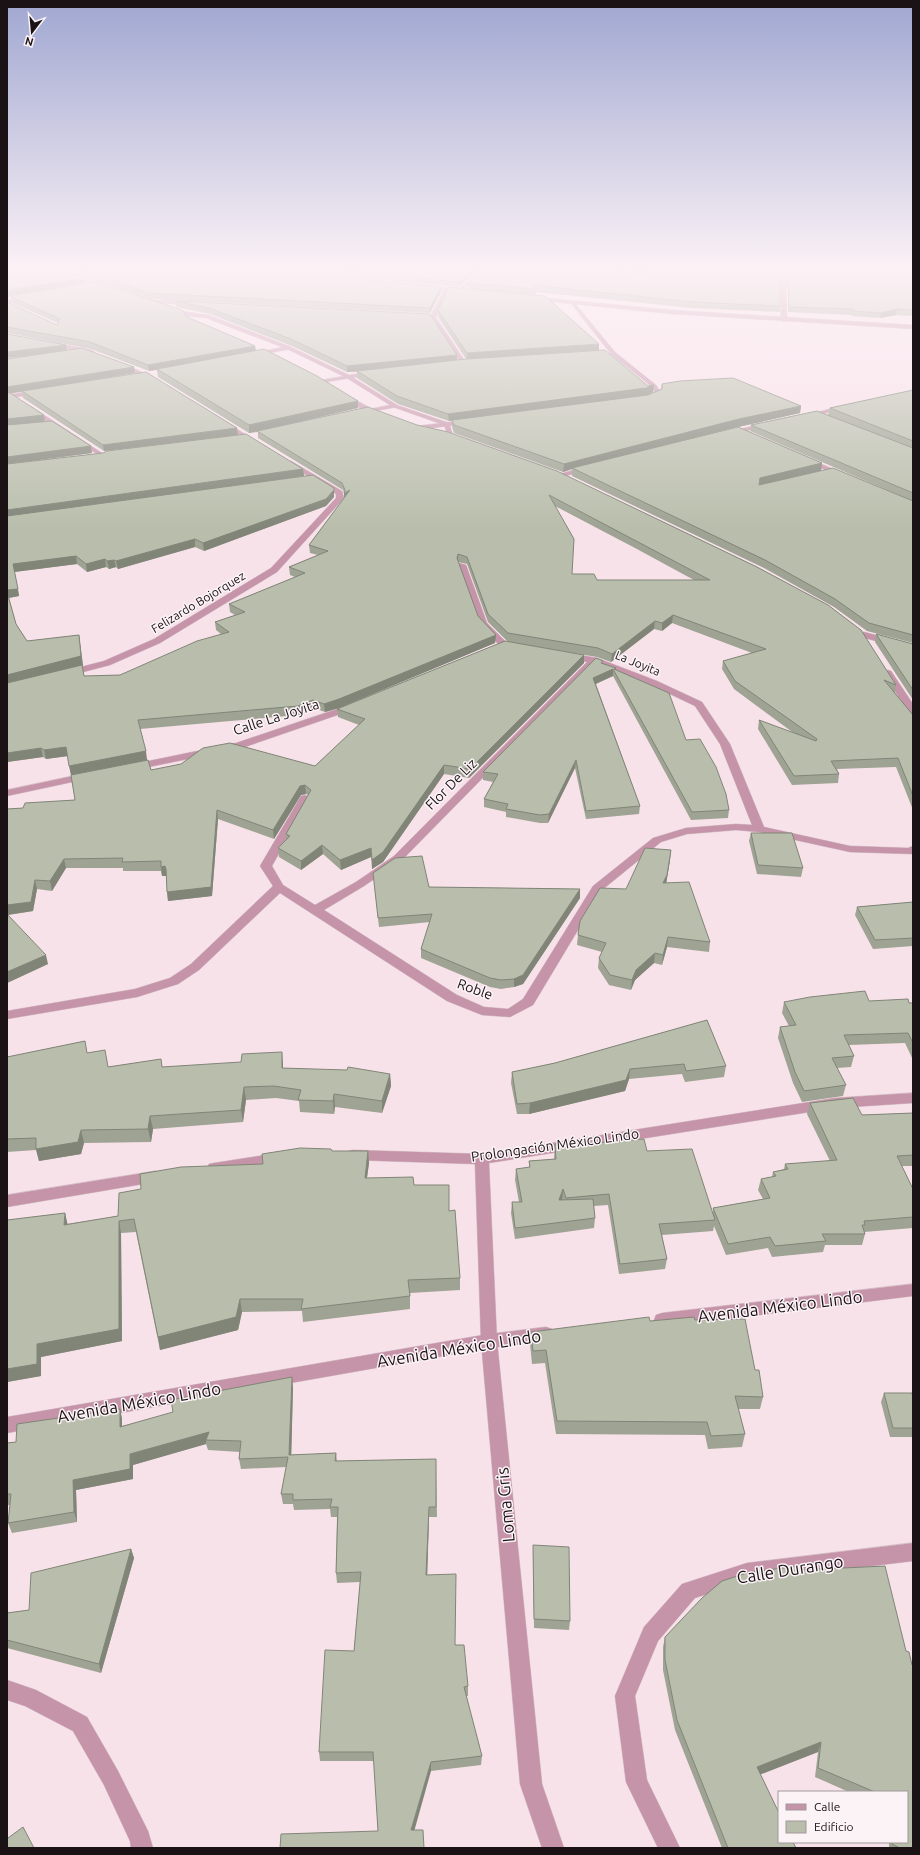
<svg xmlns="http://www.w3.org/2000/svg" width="920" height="1855" viewBox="0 0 920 1855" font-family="Ubuntu,sans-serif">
  <rect width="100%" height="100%" fill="#f8e2ea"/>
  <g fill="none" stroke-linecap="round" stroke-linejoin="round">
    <!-- service casing -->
    <g stroke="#d4c1c8" stroke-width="1">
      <path id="service" d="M781 288 786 289 787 320 784 322 781 320Z"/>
    </g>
    <!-- minor casing -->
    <g stroke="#d4c1c8" stroke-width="1">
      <path id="minor" d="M330 269H334L330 278H326Z
        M482 269H487L462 291H458V289Z
        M445 288 450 289 436 317 467 364 466 365H462L430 317Z
        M27 294 29 297 11 302V304L24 310V312L7 306V300Z
        M150 300 192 301 195 303 192 305 148 303Z
        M570 302H574L615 352 656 385 662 394 661 395 646 400V398L655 393 652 387 611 354Z
        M51 342 92 350 95 352 92 354 49 345Z
        M289 346 291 347V349L252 356 249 354Z
        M118 363H122L159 380 154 381 118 365Z
        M373 371 375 372V374L320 383 317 381Z
        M37 390 40 392 39 393 7 399V395Z
        M395 404 398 406 397 407 359 414 356 412Z
        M845 405 848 407 847 408 806 418 803 416Z
        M28 407H32L108 457 103 458 28 409Z
        M467 420 470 422 469 423 418 430 415 428 418 426Z
        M224 421 226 422 259 443 254 444 222 424 221 423Z
        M765 423 768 425 767 426 728 435 725 433Z
        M805 459H809L848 475 841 477 805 461Z
        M287 461H291L342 491 344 498 277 572 160 643 110 665 68 676 65 675V671L104 661 154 639 271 568 336 498V494L287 463Z
        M588 466H591V470L560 477 556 475Z
        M459 563 466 565 487 623 507 643V647H501L479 624 458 565Z
        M864 632 913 645V651L861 637V633Z
        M569 653 597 658 657 681 702 702 730 744 764 827 850 846 908 848 913 846V854L850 852 759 832 736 830 687 834 661 842 602 890 533 1005 510 1017 482 1015 447 1001 280 893 199 970 178 984 137 997 7 1019V1011L135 989 170 978 191 964 273 886 260 866 301 796 305 795 310 798 272 866 283 885 315 905 356 882 394 856 587 662 566 658V654ZM595 664 651 685 695 706 720 744 752 825 736 824 686 828 653 838 593 886 523 999 508 1009 484 1007 457 995 324 910 364 886 402 860Z
        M352 704 357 707 355 709 242 748 134 770 129 767 134 764 236 743Z
        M87 773 91 774 92 776 91 778 7 796V790Z
        M913 1093V1103L835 1108 489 1163 497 1341 542 1784 564 1848H542L520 1784 481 1341 475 1164 353 1160 348 1159 346 1155 348 1151 353 1150 482 1154 835 1098Z
        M279 1153 284 1154 286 1158 284 1162 279 1163 214 1173 209 1172 207 1168 209 1164 214 1163Z
        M156 1171 161 1173 163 1177 161 1181 7 1207V1195Z
        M913 1543V1561L747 1581 695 1598 658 1641 635 1696 647 1780 680 1848H658L626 1782 615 1696 644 1627 682 1584 747 1563Z
        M7 1680 36 1690 87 1717 118 1771 148 1831 153 1848H131L130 1841 104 1785 73 1731 25 1706 7 1700Z"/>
    </g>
    <!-- tertiary casing -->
    <g stroke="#d4c1c8" stroke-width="1">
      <path id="tertiary" d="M59 269H65L110 288 105 289Z
        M423 286 465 289 468 291 465 293 425 289Z
        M535 297 672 310 913 325V329L672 314 533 300Z
        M170 307 187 312 209 315 291 347 349 375 397 405 449 423 453 435 448 436 444 425 393 407 345 377 287 349 206 318 186 316 168 310Z
        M344 394 382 414 379 416 365 411 342 397V395Z
        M888 670 891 671 913 704V715L910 714 883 673Z
        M913 1284V1296L662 1327 656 1325 654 1320 656 1315 662 1313Z
        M546 1327 552 1329 554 1334 552 1339 546 1341 489 1348 7 1433V1417L489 1334Z"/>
    </g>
    <!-- service -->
    <use href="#service" fill="#c694a8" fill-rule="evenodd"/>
    <!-- minor -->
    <use href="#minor" fill="#c694a8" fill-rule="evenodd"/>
    <!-- tertiary -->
    <use href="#tertiary" fill="#c694a8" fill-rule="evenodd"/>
  </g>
  <!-- wall -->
  <path fill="#9ea393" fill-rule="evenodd" d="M69 269H232L441 292 430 313 150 299 99 282Z
    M251 269H328L326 274 281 270Z
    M333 269H480L458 287 333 275Z
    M483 269H913V316L896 315 880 318 851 316 852 315 788 312V289L781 287H780V312L692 308 536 292V295L468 288V283Z
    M11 297 187 317 255 346 256 351 358 401V408L299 422 417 425 448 432 896 685 895 693 913 715V810L896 767 837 769 839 774 838 783 792 785 758 729 759 720 795 734 734 689 722 669 723 661 752 653 672 623 662 631 654 629 611 662 597 657 508 642 488 622 467 564 458 562 478 616 496 635 495 643 339 708 325 712 314 708 299 715 140 729 147 760 151 770 315 766 359 725 338 717 337 709 584 663 469 778 444 774 383 862 372 869 371 857 341 870 323 854 301 870 279 857 278 848 286 840V834L308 795 306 794 301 795 274 839 218 819 212 896 168 901 166 876H162L161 871H123V868H66L52 891 37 889 33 911 8 915 48 964 7 983V809L23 808 75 800 68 756 46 759 43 757 7 762V359L66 345 67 350 134 367 135 373 11 393 45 422 92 453 31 461 103 453 197 440 104 451 23 398 22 391 238 435 303 469 304 476 198 491 334 497 326 506 204 551 195 547 118 569 116 567 109 569 106 567 87 572 77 564 14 572 19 596 9 598 16 624 27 641 79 635 84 676 120 675 221 634 216 630 215 622 235 615 230 612 229 604 295 577 290 575 289 567 318 555 310 553 309 545 344 498V493L343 490 258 438V432L249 433 158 377 157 370 149 371 91 349 7 333V302L57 325 58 323 12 303ZM555 506 635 548 694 580H597L572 574Z
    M175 301 457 355V360L466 359 438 317V310L599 350 648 386 654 385 653 392 646 395 661 389 662 384 801 406 800 413 738 427 822 463 821 471 800 476 901 496 750 431 751 425 828 415 830 408 913 390V643L867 631 834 607 764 568 572 476V469L563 472 454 433 452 427V421H449L398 404 357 378V372H347L292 346 210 314 176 307Z
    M876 634 913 644V700L875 642Z
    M603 664 616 670 686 740 729 810 728 818 691 820 613 676 596 684 640 806 639 814 586 819 575 768 548 823H540L506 817V812L484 807V799L493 782 483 780V772Z
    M751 833 803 868 801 877 757 874 749 841Z
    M670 860 666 883 710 942 709 952 667 947 662 965 654 963 635 980 631 990 609 985 598 968 599 958 602 952 577 945 578 935 626 889Z
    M373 873 429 887 580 889V898L523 984 514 987 501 989 490 987 421 958V949L430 922 379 927Z
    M913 902V946L873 949 855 915 857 907Z
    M869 1001 913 1003V1060L905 1043 849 1045 854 1056 851 1067 837 1068 846 1085 843 1096 802 1102 793 1083 778 1038 780 1027 789 1026 782 1013 784 1002Z
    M707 1020 726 1066 724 1077 685 1082 682 1074 629 1079 625 1091 529 1114H517L511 1083 512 1072 555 1063Z
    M85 1041 87 1053 108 1067 161 1059 162 1067 283 1064V1068L390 1074 391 1086 382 1113 335 1107 334 1114 300 1112 299 1101 276 1098 246 1100 243 1122 153 1129 151 1142 84 1143 81 1154 39 1161 36 1150 7 1152V1057Z
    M810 1103 862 1115 913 1113V1166H902L913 1189V1228L864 1232 865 1234 862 1245H825L823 1252 772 1257 768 1248 726 1255 714 1226 713 1231 662 1235 667 1259 665 1269 619 1274 608 1205 594 1206 595 1218 594 1228 515 1239 511 1213 512 1202H519L515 1180 516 1169 529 1168V1161L554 1159 555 1144 647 1151 713 1213V1208L763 1199 758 1190 761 1179 772 1177 773 1172 784 1169 785 1164 830 1161 807 1114Z
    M332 1151H368L369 1163 367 1178 414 1185 449 1211 460 1278V1290L410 1293V1309L303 1322 302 1311 242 1312 238 1330 160 1350 136 1232 121 1233 122 1341 41 1357V1376L7 1382V1220L65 1213 67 1224 118 1216 141 1189Z
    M695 1320 755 1370 763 1397 760 1409H738L745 1434 742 1447 708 1449 705 1435 556 1434 545 1363 532 1364 530 1344 531 1332 650 1321Z
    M293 1387 291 1455 336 1453 337 1461 436 1459 437 1517H429L427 1575 455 1645 468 1686V1696H466L482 1756 481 1765 431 1771 378 1831 374 1761H320L319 1752 354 1651 360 1582 337 1583 336 1573 337 1517H331L330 1509 294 1510 293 1504H283L281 1494 286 1467 241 1469 239 1459 240 1452 208 1450 206 1444 133 1465V1479L76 1490 77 1522 12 1533 8 1523 10 1505H7V1443L16 1442 120 1409 122 1419V1426Z
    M884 1393 913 1398V1437H890L881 1402Z
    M533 1545 570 1621 569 1630 534 1628 533 1554Z
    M131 1549 134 1558 101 1673 7 1648V1613L29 1610Z
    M885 1566 913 1848H889V1842H907V1792H849L815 1777 818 1752 760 1774 796 1848H722L675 1730 663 1670V1647L665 1637 801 1570Z"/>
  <!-- shaded-wall -->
  <path fill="#818578" d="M326 269H328L326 274Z
    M473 269H480L458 287V282Z
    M86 278V283L13 295 7 298V292L12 289Z
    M782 281 781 287 780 288V282Z
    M441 287V292L430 313V308Z
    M897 309 896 315 880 318 881 313Z
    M599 344V351L467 360V353Z
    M66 345 67 351 7 358V352Z
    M255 346 256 352 149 371 148 365Z
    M457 355V362L347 372V366Z
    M134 367 135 373 7 394V387Z
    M654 385 653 392 646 396 449 421 448 414Z
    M358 401V408L249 433V425Z
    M801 406 800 413 738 427 572 468V469L563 472 564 464 739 419Z
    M44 415 45 422 7 426V419Z
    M237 428 238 435 104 451 103 445Z
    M91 446 92 453 7 464V457Z
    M822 463 821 471 759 486 760 478Z
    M303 469 304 476 7 517V510Z
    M334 488V497L326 506 204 551 203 543Z
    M350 490 344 500V493Z
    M195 539V547L118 569 116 561Z
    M458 554V562L457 566V558Z
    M76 556 77 564 14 572 13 564Z
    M105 559 106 567 87 572 86 564Z
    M114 560 116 567 109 569 107 561Z
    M18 589 19 596 8 598 7 590Z
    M673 615 672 623 662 631V623Z
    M655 621 654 629 611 662 612 654Z
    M79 635 83 665 7 683V675Z
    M496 635 495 643 339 708 325 712 324 704Z
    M584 655V663L469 778 470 769Z
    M613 669V676L593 685V678Z
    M313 700 314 708 299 715 298 706Z
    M66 747 68 756 46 759 44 750Z
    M41 748 43 757 7 762V753Z
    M146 751 147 760 71 775 69 766Z
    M576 760 575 768 548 823 549 814Z
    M444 765V774L383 862 372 869V860Z
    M305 785 306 794 301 795 274 839 273 830 300 786Z
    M217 810 218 819 212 896 168 901 167 892Z
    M322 845 323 854 301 870V861Z
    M371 848V857L341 870 340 860Z
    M671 850 670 860 666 885 663 883Z
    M64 859 66 868 52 891 50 881Z
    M165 866 167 876H162L161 867Z
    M35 880 37 889 33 911 7 915V905Z
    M580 889V898L523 984 514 987V979Z
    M668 937 667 947 662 965 663 955Z
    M655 953 654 963 635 980 631 990 632 980 636 970Z
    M46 955 48 964 7 983V972Z
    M282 1052 283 1064V1080L282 1068Z
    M630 1069 629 1079 625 1091 529 1114 530 1103Z
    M390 1074 391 1086 382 1113V1101Z
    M244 1087 246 1100 243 1122 241 1110Z
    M334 1094 335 1107 334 1114 333 1101Z
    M150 1116 153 1129 151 1142 148 1129Z
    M81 1130 84 1143 81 1154 39 1161 36 1149Z
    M368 1151 369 1163 365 1191V1178Z
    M563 1189 562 1200 559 1211V1200Z
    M65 1213 68 1226 64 1225Z
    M119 1221 121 1233 122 1341 41 1357V1376L7 1382V1369L37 1344Z
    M240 1299 242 1312 238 1330 160 1350 158 1337Z
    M292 1377 293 1387 291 1466 289 1455Z
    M120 1409 122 1419V1437L120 1427Z
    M209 1432 206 1440V1444L133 1465V1479L76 1490 77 1522 74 1512 73 1480 130 1454Z
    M429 1507V1517L427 1584 426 1575Z
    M131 1549 134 1558 101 1673 99 1664Z
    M821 1742 818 1752 754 1777 757 1767Z
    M431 1762V1771L412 1839 411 1830Z"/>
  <!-- building -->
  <path fill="#b8beab" stroke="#818578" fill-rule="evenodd" d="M7 269H66L86 278 12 289 7 292Z
    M80 269H232L280 271 441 287 430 308 149 293 98 276Z
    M333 269H473L458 282Z
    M483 269H593L646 276 651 272 628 269H913V310L897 309 881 313 852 311 853 309 789 307 788 283 782 281 780 282V306L692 302 532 285 536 289 468 283Z
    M96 282 182 310 187 317 255 346 148 365 90 342 7 327V302L57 325 60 319 11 297 15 295Z
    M449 287 545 296 599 344 467 353 438 310Z
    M175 301 430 314 457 355 347 366 291 339 209 308Z
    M7 334 66 345 7 352Z
    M82 348 134 367 7 387V359Z
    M264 349 317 376 358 401 249 425 157 369Z
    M605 350 648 386 654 385 646 388 448 414 397 396 357 371 466 359Z
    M146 372 237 428 103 445 22 391Z
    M733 378 801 406 739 419 564 464 454 425 452 420 648 395 662 389V384L680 381Z
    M913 390V441L830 408Z
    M7 393H10L44 415 7 419Z
    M368 407 417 425 448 432 557 471 757 567 828 605 861 630 896 685 884 680 913 715V796L898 758 831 761 839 774 794 776 759 720 816 741 817 739 735 681 723 661 766 649 673 615 662 623 655 621 612 654 598 648 508 633 488 614 467 557 458 554 457 558 478 616 496 635 339 699 324 704 313 700 298 706 138 720 146 751 69 766 66 747 44 750 41 748 7 753V683L82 665 84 676 120 675 197 641 229 632 215 622 245 612 229 604 305 573 289 567 328 551 309 545 350 490 344 493 345 490 342 483 257 431ZM549 495 710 580H597L594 574H572L574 539Z
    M817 411 913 448V493L751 425Z
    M52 421 91 446 7 457V425Z
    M738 427 822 463 760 478 759 485 833 468 913 501V635L869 623 835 599 765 560 572 468Z
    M246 434 303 469 7 510V464L103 453 107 451Z
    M313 475 334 488V490L326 499 203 543 195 539 116 561 114 560 107 561 105 559 86 564 76 556 13 564 18 589 7 590V516Z
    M7 592 16 624 27 641 79 635 81 656 7 675Z
    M876 634 913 644V690Z
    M505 641 584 655 470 769 444 765 383 852 372 860 371 848 340 860 322 845 301 861 278 848 290 836 286 834 311 790 305 785 300 786 273 830 217 810 211 887 167 892 166 869 165 866 161 867V861L122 862 123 858 64 859 50 881 35 880 31 902 7 905V809L23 808 25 803 75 800 71 775 148 760 151 770 181 764 203 748 230 743 315 766 365 719 337 709Z
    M596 658 603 661 601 663 616 668 614 669 669 693 686 740 700 739 716 767 726 794 729 810 692 812 613 669 593 678 640 806 586 811 576 760 549 814 540 815 506 809 508 804 484 799 498 774 483 772Z
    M751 833H792L803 868 758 865Z
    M645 848 671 850 667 875 663 883 689 882 710 942 668 937 663 955 655 953 636 970 632 980 610 975 599 958 606 943 578 935 580 921 600 888 626 889Z
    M422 856 429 887 580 889 523 975 514 979 501 980 490 978 421 949 432 914 378 918 373 873 395 858Z
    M913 902V938L875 940 857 907Z
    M7 914 46 955 7 972Z
    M865 991 869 1001 908 999 909 1003H913V1043L908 1033 844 1035 854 1056 832 1058 846 1085 804 1091 795 1072 780 1027 796 1025 784 1002 810 997Z
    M707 1020 726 1066 686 1071 684 1064 630 1069 626 1080 530 1103 517 1104 512 1072 555 1063Z
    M85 1041 87 1053 105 1050 108 1067 161 1059 162 1067 241 1062 242 1054 282 1052V1068L347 1070 348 1067 390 1074 382 1101 334 1094 333 1101 298 1100 301 1090 274 1086 244 1087 241 1110 150 1116 148 1129 81 1130 78 1142 36 1149V1138L7 1139V1057Z
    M853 1098 862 1115 913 1113V1155L897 1156 913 1189V1217L864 1221 865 1225H862L865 1234H822L826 1241 775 1246 770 1237 728 1244 713 1208 770 1198 761 1179 776 1176 773 1172 788 1169 785 1164 837 1160 810 1103Z
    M644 1139 647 1151 692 1149 715 1220 659 1224 667 1259 620 1264 609 1194 566 1198 563 1189 559 1200 593 1199 595 1218 515 1228 512 1202H522L516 1169 530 1167 529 1161 556 1159 555 1144 609 1142Z
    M300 1148 331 1149 332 1151H368L365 1178 413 1177 414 1185H449V1211L455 1210 460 1278 408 1280 410 1296 301 1309 303 1299H240L236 1317 158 1337 134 1219 119 1221V1329L37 1344V1364L7 1369V1220L65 1213 64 1225 118 1216 119 1193 141 1189 140 1174 181 1167 263 1164 262 1154Z
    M649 1317 650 1321 694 1317 695 1320 745 1319 755 1370H759L763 1397 735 1396 745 1434 711 1436 707 1422 557 1421 546 1350 533 1351 531 1332Z
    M292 1377 289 1455 336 1453 335 1461 436 1459V1507H429L426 1575 456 1574 455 1645H464L468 1686 464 1687 482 1756 431 1762 411 1830H423L424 1848H280L281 1834 378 1831 373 1752H319L325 1650 354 1651 361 1572 336 1573 338 1507H330L332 1499 293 1500V1494H281L288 1457 239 1459 241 1441 206 1440 209 1432 130 1454V1469L73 1480 74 1512 8 1523 11 1494H7V1443L16 1442 17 1424 120 1409V1427L173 1412 171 1400Z
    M884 1393H912L913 1398V1428H893Z
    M533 1545 569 1547 570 1621 534 1619Z
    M131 1549 99 1664 7 1640V1613L29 1610 31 1573Z
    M800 1566 801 1570 885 1566 906 1651 909 1652 912 1665H913V1848H900L892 1844 893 1842H907V1792H875L818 1768 821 1742 757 1767 779 1813V1842H793L796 1848H728L677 1720 665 1660V1637L702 1598 722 1581 750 1572Z
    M23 1827 34 1848H7V1836L8 1838Z"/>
  <!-- sky -->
  <linearGradient id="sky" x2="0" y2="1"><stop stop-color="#a0a7d1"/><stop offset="0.51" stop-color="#fcf2f6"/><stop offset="1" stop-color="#fcf2f6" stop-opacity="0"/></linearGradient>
  <rect width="920" height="529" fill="url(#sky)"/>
  <g text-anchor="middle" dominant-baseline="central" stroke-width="3" stroke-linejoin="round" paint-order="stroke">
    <!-- far-street labels -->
    <g font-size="12" fill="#1a1215" stroke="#fcf3f7">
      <text transform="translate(198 602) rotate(-31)">Felizardo Bojorquez</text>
      <text transform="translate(638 663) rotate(22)">La Joyita</text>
    </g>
    <!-- street labels -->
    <g font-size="14" fill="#1a1215" stroke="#fcf3f7">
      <text transform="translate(276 717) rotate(-18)">Calle La Joyita</text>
      <text transform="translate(451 784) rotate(-45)">Flor De Liz</text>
      <text transform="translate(475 989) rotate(20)">Roble</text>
      <text transform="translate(555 1145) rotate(-8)">Prolongación México Lindo</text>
    </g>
    <!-- near-street labels -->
    <g font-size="17" fill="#1a1215" stroke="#fcf3f7">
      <text transform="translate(780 1306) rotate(-7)">Avenida México Lindo</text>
      <text transform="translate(459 1348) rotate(-9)">Avenida México Lindo</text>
      <text transform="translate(139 1402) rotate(-10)">Avenida México Lindo</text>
      <text transform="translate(505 1505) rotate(-95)">Loma Gris</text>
      <text transform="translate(790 1569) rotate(-9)">Calle Durango</text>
    </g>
  </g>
  <!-- border -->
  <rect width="920" height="1855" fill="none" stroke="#1a1215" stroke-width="16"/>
  <!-- legend -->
  <rect x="778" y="1791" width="130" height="52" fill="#fcf3f7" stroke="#a2999d"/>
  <rect x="786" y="1804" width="20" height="6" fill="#c694a8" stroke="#a2999d"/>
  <text x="814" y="1811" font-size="12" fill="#1a1215">Calle</text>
  <rect x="786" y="1821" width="20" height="12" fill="#b8beab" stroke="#a2999d"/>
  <text x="814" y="1831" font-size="12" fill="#1a1215">Edificio</text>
  <!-- north arrow -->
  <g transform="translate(32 32) rotate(196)" stroke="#fcf3f7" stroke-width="3" paint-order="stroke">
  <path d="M0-3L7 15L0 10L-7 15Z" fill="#1a1215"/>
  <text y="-6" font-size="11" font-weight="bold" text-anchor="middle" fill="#1a1215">N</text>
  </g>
</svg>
